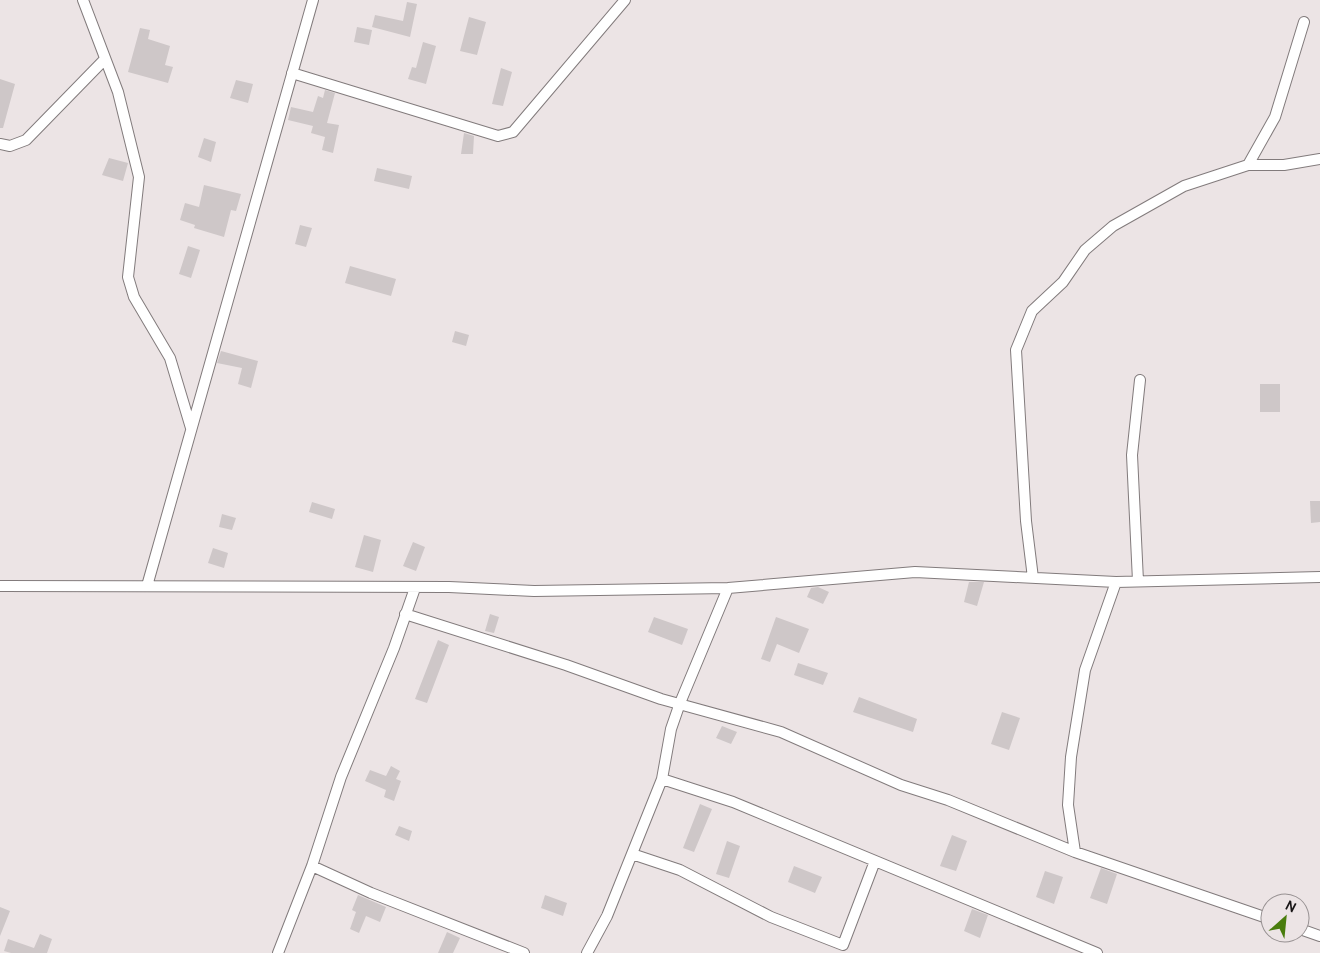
<svg xmlns="http://www.w3.org/2000/svg" width="1320" height="953" viewBox="0 0 1320 953" font-family="Cabin,sans-serif">
  <rect width="100%" height="100%" fill="#ece4e5"/>
  <!-- building -->
  <path fill="#cec7c8" d="M407 2 417 4 410 37 372 27 375 15 403 21Z
    M469 17 486 22 477 55 460 51Z
    M357 27 372 30 369 45 354 42Z
    M140 28 150 30 148 39 170 46 165 65 173 67 168 83 128 72Z
    M423 42 436 46 426 84 408 79 412 67 416 68Z
    M501 68 512 72 503 106 492 104Z
    M0 79 15 84 3 128H0Z
    M236 80 253 84 248 103 230 98Z
    M325 90 335 93 327 123 339 125 333 153 322 150 325 137 311 133 313 126 288 120 291 107 313 112 318 96 323 98Z
    M464 133 474 136 473 154H461Z
    M204 138 216 142 211 162 198 157Z
    M109 158 128 163 123 181 102 175Z
    M377 168 412 176 409 189 374 181Z
    M204 185 241 194 236 211 231 210 224 237 194 228 195 225 180 220 185 203 199 207Z
    M300 225 312 228 306 247 295 244Z
    M188 246 200 250 191 278 179 274Z
    M350 266 396 279 391 296 345 283Z
    M455 331 469 335 466 346 452 342Z
    M221 351 258 361 251 388 238 384 242 368 217 363Z
    M1260 384H1280V412H1260Z
    M1310 501H1320V522L1311 523Z
    M312 502 335 509 332 519 309 512Z
    M222 514 236 518 232 530 219 527Z
    M364 535 381 540 373 572 355 567Z
    M413 542 425 547 416 571 403 566Z
    M213 548 228 553 224 568 208 563Z
    M969 582H984L977 606 964 602Z
    M818 587 829 592 823 604 807 597 811 588Z
    M490 614 499 617 494 633 485 631Z
    M654 617 688 629 682 645 648 632Z
    M776 617 809 629 799 653 777 644 770 662 761 659Z
    M438 640 449 645 427 703 415 699Z
    M798 663 828 673 823 685 794 675Z
    M859 697 917 719 913 732 853 712Z
    M1002 712 1020 718 1009 750 991 744Z
    M722 726 737 732 731 744 716 738Z
    M391 766 400 771 396 779 401 781 394 801 384 797 386 790 365 781 370 770 386 776Z
    M700 804 712 809 694 852 683 848Z
    M399 826 412 831 409 841 395 835Z
    M952 835 967 841 956 871 940 866Z
    M727 841 740 846 729 878 716 874Z
    M794 866 822 877 815 893 788 882Z
    M1101 868 1117 874 1107 904 1090 898Z
    M1045 871 1063 877 1054 904 1036 897Z
    M358 895 386 907 380 922 366 916 359 933 350 929 356 912 352 910Z
    M545 895 567 903 563 916 541 908Z
    M0 907 10 911 0 936Z
    M972 909 988 915 980 938 964 931Z
    M447 932 460 938 453 953H438Z
    M40 934 52 939 47 953H11L4 951 8 939 34 948Z"/>
  <g fill="none" stroke-linecap="round" stroke-linejoin="round">
    <!-- minor casing -->
    <g stroke="#827b7c" stroke-width="12">
      <path id="minor" d="M83 0 118 92 139 177 128 277 134 297 170 358 191 428
        M292 73 498 136 513 132 625 0
        M0 144 10 146 26 140 105 59
        M1248 165 1275 117 1304 22
        M1033 578 1026 521 1016 350 1032 311 1063 282 1085 250 1113 226 1184 186 1248 165H1284L1320 159
        M1138 581 1132 455 1140 380
        M0 586 449 587 534 591 728 588 915 572 1116 582 1320 577
        M147 586 313 0
        M405 614 566 665 661 699 781 732 901 785 948 800 1075 852 1270 919
        M662 779 733 802 1097 953
        M1075 852 1068 805 1071 757 1085 670 1116 582
        M632 854 680 870 771 917 843 945 875 861
        M312 866 371 893 524 953
        M1300 929 1320 936
        M278 953 312 866 341 777 394 648 415 588
        M587 953 607 916 662 779 671 729 680 703 728 588"/>
    </g>
    <!-- minor -->
    <use href="#minor" stroke="#fff" stroke-width="10"/>
  </g>
  <!-- north arrow -->
  <g transform="translate(1285 918) rotate(27)"><circle r="24" fill="#ece4e5" stroke="#979192"/>
  <path d="M0-4L9 19L0 12L-9 19Z" fill="#497d0d"/>
  <text y="-8" font-size="14" font-weight="bold" text-anchor="middle" fill="#181516">N</text>
  </g>
</svg>
